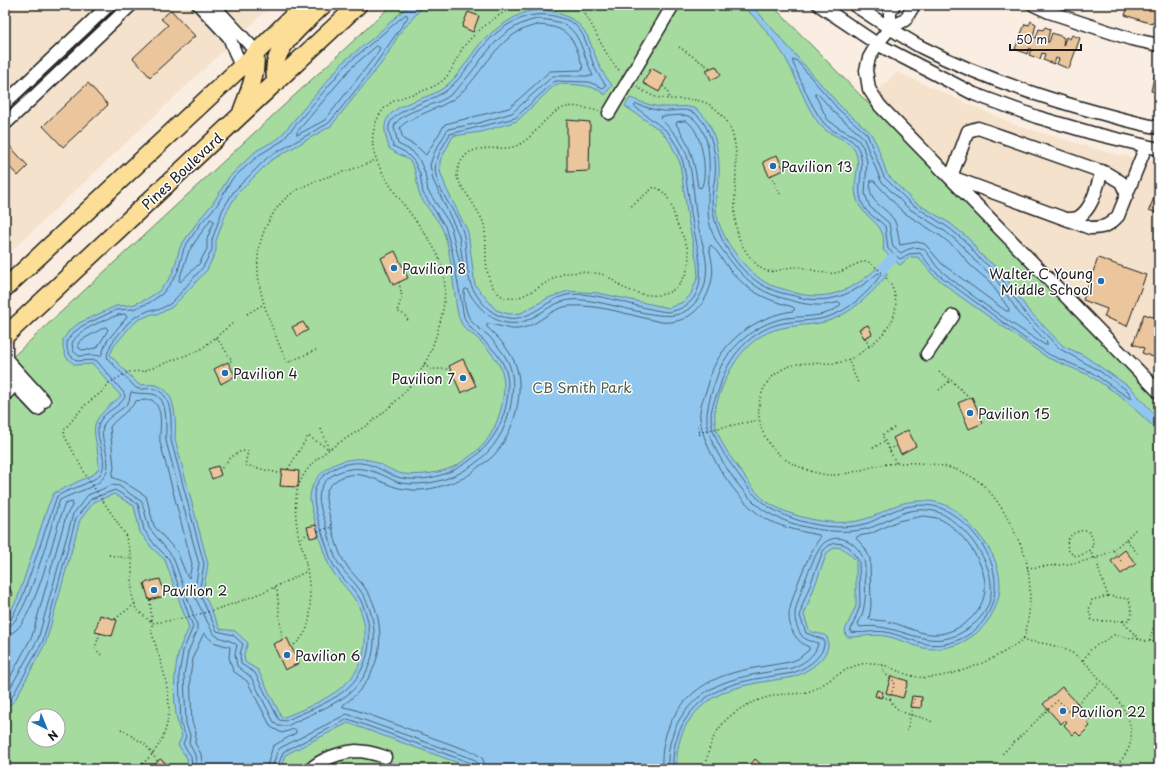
<svg xmlns="http://www.w3.org/2000/svg" width="1164" height="774" viewBox="0 0 1164 774" font-family="'Playpen Sans',sans-serif">
  <rect width="100%" height="100%" fill="#f9eee1"/>
  <filter id="ink" filterUnits="userSpaceOnUse"><feTurbulence type="fractalNoise" baseFrequency=".025" numOctaves="2"/><feDisplacementMap in="SourceGraphic" scale="8" xChannelSelector="R" yChannelSelector="G"/><feConvolveMatrix kernelMatrix="1 2 1 2 8 2 1 2 1" color-interpolation-filters="sRGB"/></filter>
  <g filter="url(#ink)">
    <!-- built -->
    <path fill="#f5e2cc" d="M5 5H272L5 257Z
      M897 72 1018 126 1109 153 1159 162V400L866 102Z"/>
    <!-- green -->
    <path fill="#a5db9f" stroke="#607c5e" fill-rule="evenodd" d="M392 5H772L1159 400V769H5V364ZM34 716H58V740H34Z"/>
    <!-- water -->
    <path fill="#91c7ef" stroke="#62839b" d="M409 5H424L399 34 384 60 331 126 270 161 237 194 226 213 216 241V251L207 270 180 299 172 307 159 314H152L138 320 130 327 114 346 110 355 139 385C144 385 150 384 155 385 177 389 176 422 175 439L208 564 203 592 220 629 235 631 248 643 244 654 245 662 258 670 282 718C300 711 328 699 342 687 366 668 371 634 359 607 352 591 338 582 330 567 323 554 313 516 310 500 309 471 344 454 369 460 381 463 392 472 403 474 420 476 444 473 459 464 466 459 477 452 483 445 499 428 512 384 498 363 494 356 487 348 481 342 476 336 468 332 463 326 456 316 456 299 454 288 451 268 450 246 442 228 436 216 424 206 419 193 416 182 417 170 410 161 404 155 395 154 389 148 387 140 382 128 387 119 398 101 426 100 442 89 458 78 467 60 479 45 490 33 501 25 515 17 526 11 537 8 550 11 600 22 584 53 612 85L605 95C592 83 573 85 556 84L517 121 481 132 453 136 440 161V171L446 188 468 232 475 285 496 310 509 314 521 313 548 298 568 291 598 293 669 308 685 301 691 294 698 276 697 264 688 219 680 163 670 142 660 130 625 106 630 98C641 102 653 107 665 107 677 108 690 103 700 112 715 126 720 155 719 174 718 186 715 196 716 208 717 235 746 273 770 285 778 288 788 290 796 293 828 302 855 289 878 267L888 274C873 291 859 307 838 317 820 326 801 324 782 328 745 335 725 373 716 406 710 426 725 450 737 466 746 478 754 492 766 501 789 518 838 528 865 519 875 517 883 511 892 507 908 500 931 498 948 506 958 511 966 520 973 528 984 540 994 553 998 570 1007 603 984 637 952 646 922 655 911 641 885 636 872 634 860 637 848 637L846 636 845 630 856 606V561L852 556 842 548 835 547 827 553 804 615 809 630C815 635 822 632 827 637 834 656 808 671 794 677 753 684 713 685 688 722 679 736 676 752 677 769H475L348 723 285 755 281 769H188L187 758 178 745 182 736C172 715 173 673 179 651 181 643 186 635 189 628L165 560 152 548 140 532 134 506 114 494 94 502 80 520 46 642 15 700 5 709V622L18 597 48 506 54 493 94 474 99 468C97 424 82 428 121 396L93 364 75 365 66 357 63 348V340L69 331 79 323 116 306 132 305 147 299 159 291 170 278 174 269 180 247 198 221 213 203 229 177 256 151 279 138 344 61 373 38Z
      M742 5H750L756 10 841 107 870 132 877 145 887 174 913 201 951 224 969 239 980 254 1002 272 1028 310 1063 346 1083 355 1131 388 1159 419V432L1121 396 1089 375 1048 358 958 295 932 274 918 257H910L900 265 883 250C888 219 862 222 856 196 852 181 862 165 855 151 849 138 831 137 821 126 807 111 797 78 786 59 775 40 758 20 742 5Z"/>
    <g fill="none" stroke-linecap="round" stroke-linejoin="round">
      <!-- shore -->
      <path stroke="#4b6070" stroke-width="1" d="M537 19C570 21 576 29 586 59 588 65 591 70 593 76H553L512 113 479 123 448 129 434 153 430 165 433 180 459 235 463 265 461 267 450 224 428 191 425 173 419 159 412 151 398 144 394 127C400 110 435 107 449 96 481 70 491 28 537 19Z
        M537 25C561 26 571 32 579 55 580 60 583 65 583 70L550 71 509 108 445 124 426 155 416 146 403 139 400 128C405 118 443 108 456 97 485 74 496 33 537 25Z
        M377 46 380 48 377 54 325 120 297 135V132L351 68Z
        M793 60H796L838 109 867 134 884 177 910 203 949 228 966 242 978 257 999 275 1025 313 1060 349 1098 370 1128 391 1132 398H1129L1091 372 1050 355 1024 338 935 272 920 253 909 254 900 259 888 249 885 226C879 220 871 216 866 210 852 191 867 170 859 150 853 135 833 135 824 123 810 106 802 82 793 63Z
        M815 94H818L835 113 863 137 881 181 908 208 946 232 963 246 974 260 995 278 1021 316 1047 342V345H1045C1009 322 972 297 939 269 933 264 929 251 921 248 914 246 906 250 901 253L893 247 889 223 870 207 865 194 867 161 863 147 856 137 839 128 828 120Z
        M686 121C702 128 709 175 701 188L698 187C694 161 691 146 676 124L677 122Z
        M871 181H874L903 212 942 237 958 250 970 265 990 282 1009 309V311H1006L942 264 925 244 917 242 900 245C898 237 898 227 894 220 885 205 866 204 871 181Z
        M211 219 214 221 207 239V249L199 264 180 282 179 280 189 251Z
        M118 315 125 314 127 317 107 341 101 356 93 355 79 356 73 351 72 343C80 328 103 321 118 315Z
        M106 327 108 330 97 348 82 350 79 348 78 344 80 341Z
        M152 400C165 409 159 430 160 442L192 564 189 578 187 576 177 552 154 526 146 496 122 481 112 477 114 467 110 427C117 417 130 411 136 401Z
        M924 516C930 517 936 517 942 520 962 531 984 561 985 584 987 609 964 630 940 634 921 636 907 626 890 622 883 620 876 621 869 619L871 606 870 559 865 548 856 538 858 536 870 534 898 521Z
        M5 623 10 621 22 598 57 496C69 489 84 486 96 478 114 466 93 439 99 423 104 411 119 408 125 397L124 393 96 360 77 361 69 354 67 348V341L72 334 82 326 116 310 133 309 149 303 162 294 173 280 178 271 184 248 201 223 217 205 232 179 259 155 282 141 347 64 406 14 408 17 367 76 329 123 268 157 234 191 222 211 212 240V250L203 267 177 297 170 304 158 310H150L135 317 127 324 111 344 107 355 108 359 136 388C142 391 149 387 155 389 174 395 171 425 171 440L204 564 199 593 217 631 233 635 243 644 240 654 241 664 255 673 279 720 285 721C304 712 328 704 344 691 372 669 376 629 360 599 352 585 337 575 331 560 326 543 314 513 314 496 314 474 342 461 361 463 376 464 387 475 401 478 437 485 478 463 496 432 506 414 512 389 505 368 497 346 470 334 464 317L452 251 445 226 423 193 420 174 414 161 405 152 393 146C392 140 388 132 389 126 392 109 434 101 447 90 465 76 475 53 492 37 511 19 536 9 561 18 567 20 573 22 577 27 587 37 589 55 595 68 598 75 603 80 606 86L603 88 589 82 555 81 515 118 450 134C445 143 439 152 436 162 431 183 453 207 461 226 469 245 464 277 474 291 482 304 492 316 508 318 529 322 547 299 567 295 595 290 638 309 668 312 717 304 697 251 692 219 689 200 687 181 683 162L678 148 668 132 634 106 636 104C645 107 654 110 663 111 675 112 688 106 698 116 712 130 717 157 715 176 714 184 712 192 712 200 712 233 738 274 768 288 776 292 786 294 795 296 826 306 854 295 878 273L881 274C869 293 849 310 828 317 812 322 795 320 779 324 751 331 727 358 720 386 717 396 711 405 711 417 712 440 728 460 741 478 748 488 756 498 766 505 792 523 837 533 868 523 877 520 885 514 893 511 910 504 933 502 949 512 983 533 1009 577 987 615 980 629 965 639 949 643 923 649 910 637 886 632 874 630 862 634 850 632L860 606 859 561 849 547 843 544 835 543 828 546 823 551 802 606 800 616 806 633 824 640C826 656 806 668 793 673 751 680 711 681 685 720 676 735 672 751 673 769
        M5 628C27 626 51 521 60 500 73 493 88 490 99 482 120 466 96 440 104 424 110 414 124 410 129 401 130 398 130 395 131 392 138 394 144 393 152 394 170 396 165 429 166 441L199 564 194 595 213 633C219 640 229 638 237 645L235 654 237 666 251 677 274 722 278 726H287C306 716 329 708 347 695 377 672 381 630 365 598 358 585 348 577 340 566 332 555 330 538 326 525 323 514 316 500 321 489 323 482 330 476 337 473 354 465 369 469 385 476 390 478 395 482 401 483 446 490 496 461 508 416 513 399 516 376 507 360 503 352 495 343 489 336 483 331 476 327 471 321 466 314 462 296 465 289H467C476 305 489 320 507 323 531 327 546 303 569 300 599 296 659 324 682 313 695 307 705 292 706 277 709 259 700 238 697 220 693 196 694 168 683 146 677 134 668 127 660 118L662 116C672 117 686 112 694 119 721 145 702 193 710 225 713 240 724 252 733 264 746 280 759 291 779 297 799 303 818 309 839 302L841 304C826 321 796 314 777 320 754 327 734 344 722 364 718 372 716 380 713 388 703 419 705 431 721 459 731 476 746 497 762 509 788 527 835 536 866 529 891 522 904 505 934 511 946 514 953 521 962 529 987 554 1007 596 974 624 931 660 904 621 860 627L858 624C868 606 865 587 865 567 864 548 842 529 824 543 815 550 797 600 795 613 794 620 798 631 802 636 806 641 813 641 818 643 816 656 803 664 792 668 748 676 708 677 681 717 671 733 667 750 668 769
        M5 634C9 634 13 633 16 630 35 614 54 537 62 511L65 504 72 502 73 504 66 516 32 636 5 687
        M5 697 38 639 73 514 88 495 112 485 119 486 142 502 149 528 173 557 197 625V631L188 652 184 675 186 724 190 735 189 743 195 755 197 769
        M5 704 12 697 43 641 76 518 91 499 115 490 138 504 144 530 155 545 169 559 193 627 183 651 179 675 181 725 186 736 183 744 191 756 192 769
        M203 769 201 754 195 743 196 733 192 722 190 676 194 654 204 633 213 642 230 647 229 657 233 671 247 681 271 727 282 733 294 729 296 730V733L273 746 266 769
        M272 769 277 752 280 748 347 714 473 759 478 763 479 769
        M277 769 283 752 348 719 471 763 474 769
        M485 769 483 759 475 753 353 709 343 707V705C380 680 390 633 369 594 362 581 350 573 343 560 335 545 331 521 327 505 325 495 325 490 333 483 353 465 375 480 395 487 401 489 408 489 413 490 429 491 446 485 461 479 467 477 473 472 478 467 484 463 490 460 495 454 514 432 526 391 515 363 509 349 497 336 487 327V324C499 324 509 332 523 328 540 324 552 307 570 306 600 304 632 316 661 322 688 325 708 305 712 278 714 268 711 257 709 247L711 245C718 252 724 262 730 270 750 293 765 299 793 307L795 309 793 311C758 316 723 339 711 374 709 378 709 382 708 386 704 397 699 406 700 418 703 449 732 493 757 513 774 526 798 531 819 535L820 538C810 550 790 599 789 615 789 629 796 642 809 647V650L798 659 790 662C745 670 704 671 676 713 665 730 661 749 662 769"/>
      <!-- canal -->
      <path stroke="#91c7ef" stroke-width="10" d="M882 269 892 258"/>
    </g>
    <!-- building -->
    <path fill="#ebc69c" stroke="#1c1c1c" d="M1129 5H1159V22L1153 21 1152 24 1125 15Z
      M171 10 195 36 150 77 133 58 168 25 161 19Z
      M468 12 479 16 473 32 462 27Z
      M1031 21 1036 24 1033 37 1036 38 1039 29 1043 30 1045 27 1050 29 1047 42H1049L1052 33 1063 37 1064 39 1063 46 1066 37 1070 39 1072 35 1080 38 1069 69 1057 64 1059 59 1056 58 1054 64 1043 60 1045 54 1042 53 1040 59 1029 55 1031 49 1029 48 1027 54 1015 49 1025 24 1029 25Z
      M1157 64 1159 65V93L1151 91Z
      M716 66 721 75 711 80 706 70Z
      M651 68 667 77 659 92 643 83Z
      M88 83 108 105 63 147 43 126Z
      M567 120 590 122 589 171 567 172Z
      M6 142 28 166 18 176 5 162Z
      M777 155 784 170 769 176 763 162Z
      M1159 185V214L1149 210Z
      M395 251 408 278 393 285 381 258Z
      M1098 258 1146 275 1127 326 1104 317 1107 309 1083 300Z
      M1159 311V359L1142 353 1144 348 1133 344 1144 314 1156 318Z
      M303 322 308 330 297 336 292 327Z
      M868 325 872 334 864 338 859 329Z
      M463 359 476 386 461 393 449 366Z
      M228 362 235 376 221 384 214 369Z
      M972 397 983 423 969 429 958 403Z
      M908 430 916 446 901 454 893 438Z
      M218 466 221 475 212 479 208 469Z
      M282 469 299 471 298 487 280 486Z
      M316 525 319 536 310 538 307 527Z
      M1125 550 1136 564 1121 574 1111 561Z
      M160 579 165 596 149 600 144 583Z
      M5 580 13 595 5 598Z
      M100 615 117 620 112 636 95 632Z
      M287 638 299 663 285 670 273 644Z
      M891 676 908 681 903 698 886 693Z
      M1062 687 1080 706 1075 710 1077 712 1080 709 1090 720 1087 723 1090 726 1080 736 1076 732 1073 735 1064 725 1067 722 1065 720 1061 724 1043 704Z
      M877 690 883 692 881 698 875 696Z
      M912 696 922 697 921 708 910 707Z
      M160 759 174 769H151Z
      M755 759 763 766 760 769 748 768Z"/>
    <g fill="none" stroke-linecap="round" stroke-linejoin="round">
      <!-- minor casing -->
      <g stroke="#1c1c1c" stroke-width="15">
        <path id="minor" d="M199 5 229 37 241 67
          M213 5 251 46 255 54
          M819 5 877 44 974 94 1037 117 1092 133 1159 149
          M854 5C876 19 898 34 921 47 996 85 1078 109 1159 128
          M914 5 905 20 890 28 877 44 869 58 866 70 869 89 880 106 1159 392
          M1034 5 1049 12 1131 39 1159 45
          M890 28V12L894 5
          M5 103 109 5
          M609 113 673 5
          M5 124 131 5
          M951 177 968 131 978 128 1106 173 1121 182 1127 195
          M954 178 1090 228C1103 228 1109 226 1118 216L1146 146
          M1066 219C1070 219 1076 219 1079 217 1093 208 1097 186 1102 171
          M6 335V359L44 401
          M927 354 953 316
          M5 374 38 409
          M5 395 15 384
          M311 769C321 759 342 752 356 751 365 751 376 754 385 757"/>
      </g>
      <!-- highway casing -->
      <g stroke="#1c1c1c" stroke-width="20">
        <path id="highway" d="M277 82C265 51 304 24 323 5
          M242 111C249 92 257 75 255 54
          M5 288 255 54 304 5
          M5 336 358 5"/>
      </g>
      <!-- path -->
      <path stroke="#1c1c1c" stroke-width="1.5" stroke-dasharray="1 3" stroke-linecap="butt" d="M578 5C596 25 601 53 621 72
        M679 47 710 68
        M663 86 667 90 669 98
        M637 87C643 91 650 95 656 97 680 103 700 92 720 113 753 148 722 204 742 245 747 254 754 263 762 269 773 275 782 268 793 267 809 266 823 277 839 272 847 270 860 260 868 262 873 263 876 268 880 271 893 283 900 301 893 318 888 334 858 358 842 362 823 366 804 359 785 368 748 386 752 438 785 459 797 467 815 474 829 475 844 476 865 468 881 465 914 460 960 462 985 487 997 499 1007 516 1014 531 1018 540 1024 550 1026 560 1032 586 1031 613 1024 638L1028 641C1065 646 1078 651 1101 681L1069 711 1058 700 1002 754
        M599 111C588 109 574 104 563 108 544 115 535 138 516 146 502 151 484 145 470 152 461 158 457 167 457 178 463 190 481 213 484 225 489 246 480 278 499 294 517 310 547 277 567 273 577 272 592 272 601 274 610 276 616 284 624 288 643 297 671 301 683 279 694 259 688 247 679 228 671 213 673 193 654 187L629 208
        M771 175 780 194
        M399 282 402 297 397 311 405 315 408 321
        M247 314 264 304
        M216 337 234 322
        M865 338 869 346
        M316 350 287 363C268 317 242 267 270 219 277 206 286 196 299 189 323 175 352 172 375 160
        M848 359 858 383
        M424 364 430 369H450
        M939 372 951 380
        M939 390 951 380 969 397
        M698 426 700 436
        M894 428 882 435 896 463
        M321 429 329 449
        M699 432 758 420
        M873 448 885 441
        M889 449 897 446
        M288 469 308 436 329 449
        M219 471C228 461 234 450 248 451L245 465 282 474
        M318 531 332 527 331 523
        M309 533 299 539C296 522 294 507 297 491 306 455 345 442 371 422 399 402 425 373 435 339 443 315 449 289 441 264 428 222 362 172 374 129 384 90 415 100 441 82 453 73 456 56 465 45 478 29 499 14 517 5
        M1126 539 1137 528
        M1090 550C1086 551 1083 555 1079 556 1064 556 1060 531 1087 530 1093 535 1095 544 1090 550L1094 559
        M109 555 132 559V595L136 609 152 623
        M1097 558 1099 571 1108 596 1092 600 1089 610 1092 621H1122L1139 639
        M132 559 125 534 87 477 65 437 64 430 85 405 103 391 109 383 128 372 144 371 200 350 216 337 232 360 228 363
        M1121 561 1113 550 1126 539 1137 553
        M1027 568C1056 565 1087 565 1113 550
        M274 588 277 591 282 640
        M1108 596 1129 599 1132 613 1129 620 1123 621
        M150 600 152 623
        M115 619 135 604
        M100 633 95 648 103 657
        M1150 641 1153 628 1156 629
        M291 647C298 643 306 633 308 625 314 606 307 557 299 539
        M1083 660 1091 649 1114 635 1159 643
        M1101 681C1128 707 1148 742 1111 769
        M878 696 890 699 895 682 883 672V665
        M890 699C898 718 919 713 934 723
        M121 729 146 745 158 762
        M907 731 914 699
        M396 765V767
        M136 769C142 764 149 758 154 752 182 713 164 675 152 633V623C202 618 263 595 307 571
        M706 769C708 726 737 703 777 695 787 693 799 695 810 691 830 683 846 664 869 663 886 662 901 675 918 677 947 681 1002 658 1024 638"/>
      <!-- minor -->
      <use href="#minor" stroke="#fff" stroke-width="12"/>
      <!-- highway -->
      <use href="#highway" stroke="#fcde96" stroke-width="17"/>
    </g>
  </g>
  <!-- markers -->
  <g fill="#1f6fb2" stroke="#fff" stroke-width="1.5">
    <circle cx="773" cy="166" r="4"/>
    <circle cx="394" cy="268" r="4"/>
    <circle cx="1101" cy="281" r="4"/>
    <circle cx="225" cy="373" r="4"/>
    <circle cx="463" cy="378" r="4"/>
    <circle cx="970" cy="413" r="4"/>
    <circle cx="154" cy="590" r="4"/>
    <circle cx="287" cy="655" r="4"/>
    <circle cx="1063" cy="711" r="4"/>
  </g>
  <g text-anchor="middle" dominant-baseline="central" stroke-width="3" stroke-linejoin="round" paint-order="stroke">
    <!-- poi labels -->
    <g font-size="14" fill="#1c1c1c" stroke="#fff" text-anchor="start">
      <text x="781" y="166">Pavilion 13</text>
      <text x="402" y="268">Pavilion 8</text>
      <text x="1093" y="273" text-anchor="end">Walter C Young<tspan x="1093" dy="16">Middle School</tspan></text>
      <text x="233" y="373">Pavilion 4</text>
      <text x="455" y="378" text-anchor="end">Pavilion 7</text>
      <text x="978" y="413">Pavilion 15</text>
      <text x="162" y="590">Pavilion 2</text>
      <text x="295" y="655">Pavilion 6</text>
      <text x="1071" y="711">Pavilion 22</text>
    </g>
    <!-- street labels -->
    <g font-size="14" fill="#1c1c1c" stroke="#fff">
      <text transform="translate(182 171) rotate(-43)">Pines Boulevard</text>
    </g>
    <!-- park labels -->
    <g font-size="14" fill="#4c5f4a" stroke="#fff">
      <text x="582" y="387">CB Smith Park</text>
    </g>
  </g>
  <!-- margin -->
  <rect width="1164" height="774" fill="none" stroke="#fff" stroke-width="20"/>
  <rect x="10" y="10" width="1144" height="754" fill="none" stroke="#1c1c1c" stroke-width="1.5" filter="url(#ink)"/>
  <!-- north arrow -->
  <g transform="translate(46 728) rotate(137)"><circle r="19" fill="#ffffff" stroke="#a4a4a4"/>
  <path d="M0-3L7 15L0 10L-7 15Z" fill="#1f6fb2"/>
  <text y="-6" font-size="11" font-weight="bold" text-anchor="middle" fill="#1c1c1c">N</text>
  </g>
  <!-- scale -->
  <path d="M1010 44v6h71v-6" fill="none" stroke="#1c1c1c" stroke-width="2"/>
  <text x="1016" y="44" font-size="12" fill="#1c1c1c" stroke="#ffffff" stroke-width="3" paint-order="stroke">50 m</text>
</svg>
